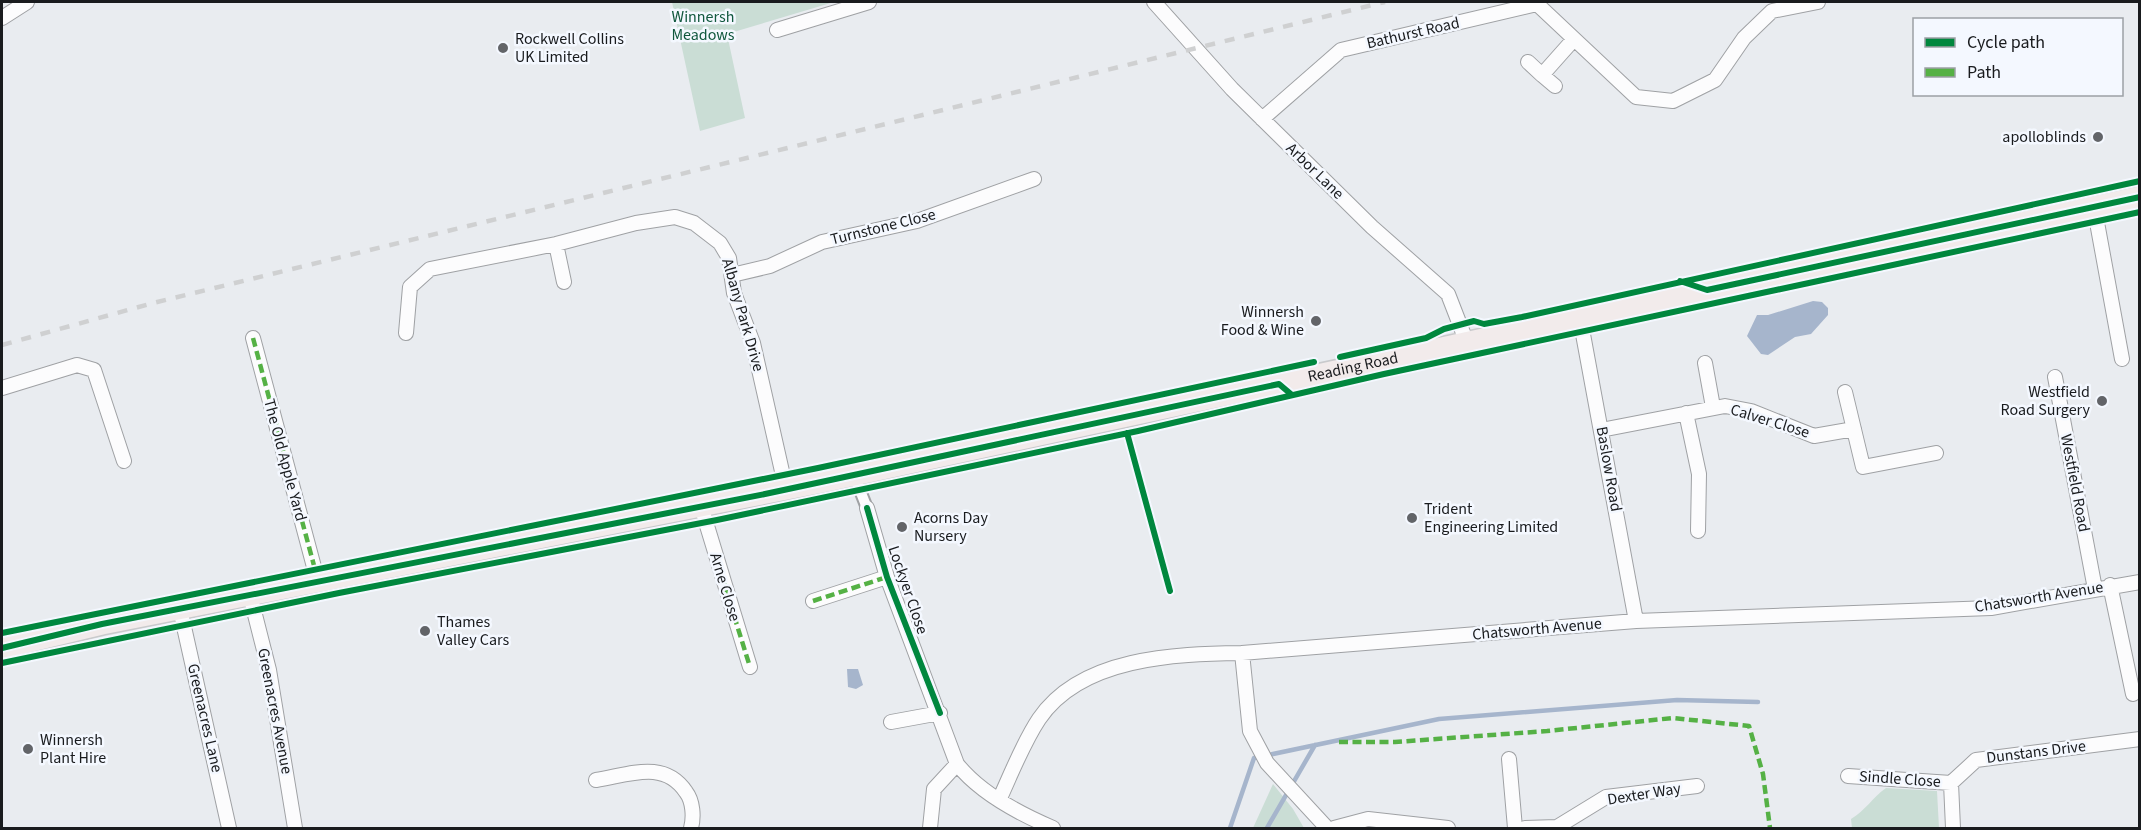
<svg xmlns="http://www.w3.org/2000/svg" width="2141" height="830" viewBox="0 0 2141 830" font-family="'Source Sans 3',sans-serif">
  <rect width="100%" height="100%" fill="#e9ecf0"/>
  <!-- green -->
  <path fill="#caddd5" d="M672 2H834L727 34 745 118 700 131Z
    M1273 784 1293 809 1304 828H1253Z
    M1886 788 1937 791 1939 828H1852L1851 819C1866 810 1872 798 1886 788Z"/>
  <!-- water -->
  <path fill="#a6b5cc" d="M1813 301 1822 302 1828 308V315L1811 334 1795 337 1768 355 1761 354 1747 336 1757 315H1768Z
    M847 669H858L863 685 856 689 848 687Z"/>
  <g fill="none" stroke-linecap="round" stroke-linejoin="round">
    <!-- stream -->
    <path stroke="#a6b5cc" stroke-width="4.5" d="M1230 828 1254 758 1439 719 1677 700 1758 702
      M1267 828 1315 745"/>
    <!-- pedestrian casing -->
    <g stroke="#9fa1a4" stroke-width="14">
      <path id="pedestrian" d="M854 475 867 508"/>
    </g>
    <!-- minor casing -->
    <g stroke="#9fa1a4" stroke-width="16">
      <path id="minor" d="M1154 2 1232 89 1372 227 1448 294 1467 343
        M2 18 27 2
        M777 30 869 2
        M1528 62 1542 75 1574 39
        M1542 75 1555 86
        M1262 119 1341 50 1537 4 1636 97 1673 101 1715 80 1744 38 1772 11 1818 2
        M2094 206 2122 359
        M556 244 564 282
        M732 275 770 266 822 242 917 221 1034 179
        M1580 318 1636 621
        M406 333 410 287 430 269 556 244 636 223 675 217 694 223 720 243 729 258 734 293 753 343 786 489
        M253 338 318 582
        M1705 363 1713 407
        M2055 377 2095 589
        M2 388 77 365 94 370 124 461
        M1845 392 1863 467 1936 453
        M1686 413 1699 474 1698 531
        M1601 430 1725 406 1751 411 1814 436 1854 429
        M701 506 750 667
        M867 508 887 577 957 764C980 793 1020 814 1053 828
        M2110 585 2133 694
        M250 595 269 670 295 828
        M813 601 887 577
        M180 609 229 828
        M1242 653 1250 731 1267 763 1327 828
        M891 722 940 713
        M1509 759 1515 828
        M1848 776 1951 783
        M596 780C629 775 664 759 686 792 693 801 694 817 691 828
        M1000 798C1012 772 1023 743 1039 719 1081 657 1175 654 1242 653L1636 621 1991 608 2140 582
        M930 828 934 789 957 764
        M1334 828 1368 819 1448 828
        M1525 828 1557 827 1606 797 1697 786
        M1953 828 1951 783 1976 760 2140 739"/>
    </g>
    <!-- primary casing -->
    <g stroke="#c9cacc" stroke-width="24">
      <g id="primary">
        <path id="s1" d="M2 648 102 624 822 482 2140 197"/>
      </g>
    </g>
    <!-- pedestrian -->
    <use href="#pedestrian" stroke="#fcfcfd" stroke-width="10"/>
    <!-- minor -->
    <use href="#minor" stroke="#fcfcfd" stroke-width="14"/>
    <!-- primary -->
    <use href="#primary" stroke="#f2ebeb" stroke-width="21"/>
    <!-- rail -->
    <path stroke="#cfd0d1" stroke-width="4.5" stroke-dasharray="10 10" stroke-linecap="butt" d="M2 345 153 303 1385 2"/>
    <!-- quiet -->
    <path stroke="#55b145" stroke-width="4.5" stroke-dasharray="9 4.5" stroke-linecap="butt" d="M253 338 316 573
      M722 577 750 667
      M813 601 887 577
      M1339 742H1395L1547 731 1673 718 1749 726 1763 774 1770 828"/>
    <!-- cycleway casing -->
    <g stroke="#f4f8ff" stroke-width="10">
      <path id="cycleway" d="M1680 281 1707 290 2140 197
        M1340 357 1426 338 1444 329 1474 321 1484 324 1522 317 2140 181
        M1127 433 1170 591
        M867 508 887 577 940 713
        M2 633 818 468 1314 362
        M2 648 102 624 765 494 1279 384 1292 395
        M2 663 339 593 717 520 1138 431 1384 374 2140 212"/>
    </g>
    <!-- cycleway -->
    <use href="#cycleway" stroke="#00873e" stroke-width="6"/>
  </g>
  <!-- markers -->
  <g fill="#626468" stroke="#f4f8ff" stroke-width="2">
    <circle cx="503" cy="48" r="6"/>
    <circle cx="2098" cy="137" r="6"/>
    <circle cx="1316" cy="321" r="6"/>
    <circle cx="2102" cy="401" r="6"/>
    <circle cx="1412" cy="518" r="6"/>
    <circle cx="902" cy="527" r="6"/>
    <circle cx="425" cy="631" r="6"/>
    <circle cx="28" cy="749" r="6"/>
  </g>
  <g text-anchor="middle" dominant-baseline="central" stroke-width="5" stroke-linejoin="round" paint-order="stroke">
    <!-- park labels -->
    <g font-size="16" fill="#11583e" stroke="#f4f8ff">
      <text x="703" y="17">Winnersh<tspan x="703" dy="18">Meadows</tspan></text>
    </g>
    <!-- street labels -->
    <g font-size="16" fill="#191b1e" stroke="#f4f8ff">
      <text transform="translate(1413 33) rotate(-13)">Bathurst Road</text>
      <text transform="translate(1315 171) rotate(44)">Arbor Lane</text>
      <text transform="translate(883 227) rotate(-14)">Turnstone Close</text>
      <text transform="translate(743 315) rotate(74)">Albany Park Drive</text>
      <text stroke="none"><textPath href="#s1" startOffset="1380">Reading Road</textPath></text>
      <text transform="translate(1770 421) rotate(17)">Calver Close</text>
      <text transform="translate(285 460) rotate(75)">The Old Apple Yard</text>
      <text transform="translate(1609 469) rotate(80)">Baslow Road</text>
      <text transform="translate(2075 483) rotate(79)">Westfield Road</text>
      <text transform="translate(725 587) rotate(73)">Arne Close</text>
      <text transform="translate(908 590) rotate(71)">Lockyer Close</text>
      <text transform="translate(2039 597) rotate(-9)">Chatsworth Avenue</text>
      <text transform="translate(1537 629) rotate(-5)">Chatsworth Avenue</text>
      <text transform="translate(275 711) rotate(79)">Greenacres Avenue</text>
      <text transform="translate(205 718) rotate(77)">Greenacres Lane</text>
      <text transform="translate(2036 752) rotate(-7)">Dunstans Drive</text>
      <text transform="translate(1900 779) rotate(4)">Sindle Close</text>
      <text transform="translate(1644 794) rotate(-9)">Dexter Way</text>
    </g>
    <!-- poi labels -->
    <g font-size="16" fill="#191b1e" stroke="#f4f8ff" text-anchor="start">
      <text x="515" y="39">Rockwell Collins<tspan x="515" dy="18">UK Limited</tspan></text>
      <text x="2086" y="137" text-anchor="end">apolloblinds</text>
      <text x="1304" y="312" text-anchor="end">Winnersh<tspan x="1304" dy="18">Food &amp; Wine</tspan></text>
      <text x="2090" y="392" text-anchor="end">Westfield<tspan x="2090" dy="18">Road Surgery</tspan></text>
      <text x="1424" y="509">Trident<tspan x="1424" dy="18">Engineering Limited</tspan></text>
      <text x="914" y="518">Acorns Day<tspan x="914" dy="18">Nursery</tspan></text>
      <text x="437" y="622">Thames<tspan x="437" dy="18">Valley Cars</tspan></text>
      <text x="40" y="740">Winnersh<tspan x="40" dy="18">Plant Hire</tspan></text>
    </g>
  </g>
  <!-- border -->
  <rect width="2141" height="830" fill="none" stroke="#191b1e" stroke-width="6"/>
  <!-- legend -->
  <rect x="1913" y="18" width="210" height="78" fill="#f4f8ff" stroke="#9ca0a5" stroke-width="1.5"/>
  <rect x="1925" y="38" width="30" height="9" fill="#00873e" stroke="#9ca0a5" stroke-width="1.5"/>
  <text x="1967" y="48" font-size="18" fill="#191b1e">Cycle path</text>
  <rect x="1925" y="68" width="30" height="9" fill="#55b145" stroke="#9ca0a5" stroke-width="1.5"/>
  <text x="1967" y="78" font-size="18" fill="#191b1e">Path</text>
</svg>
